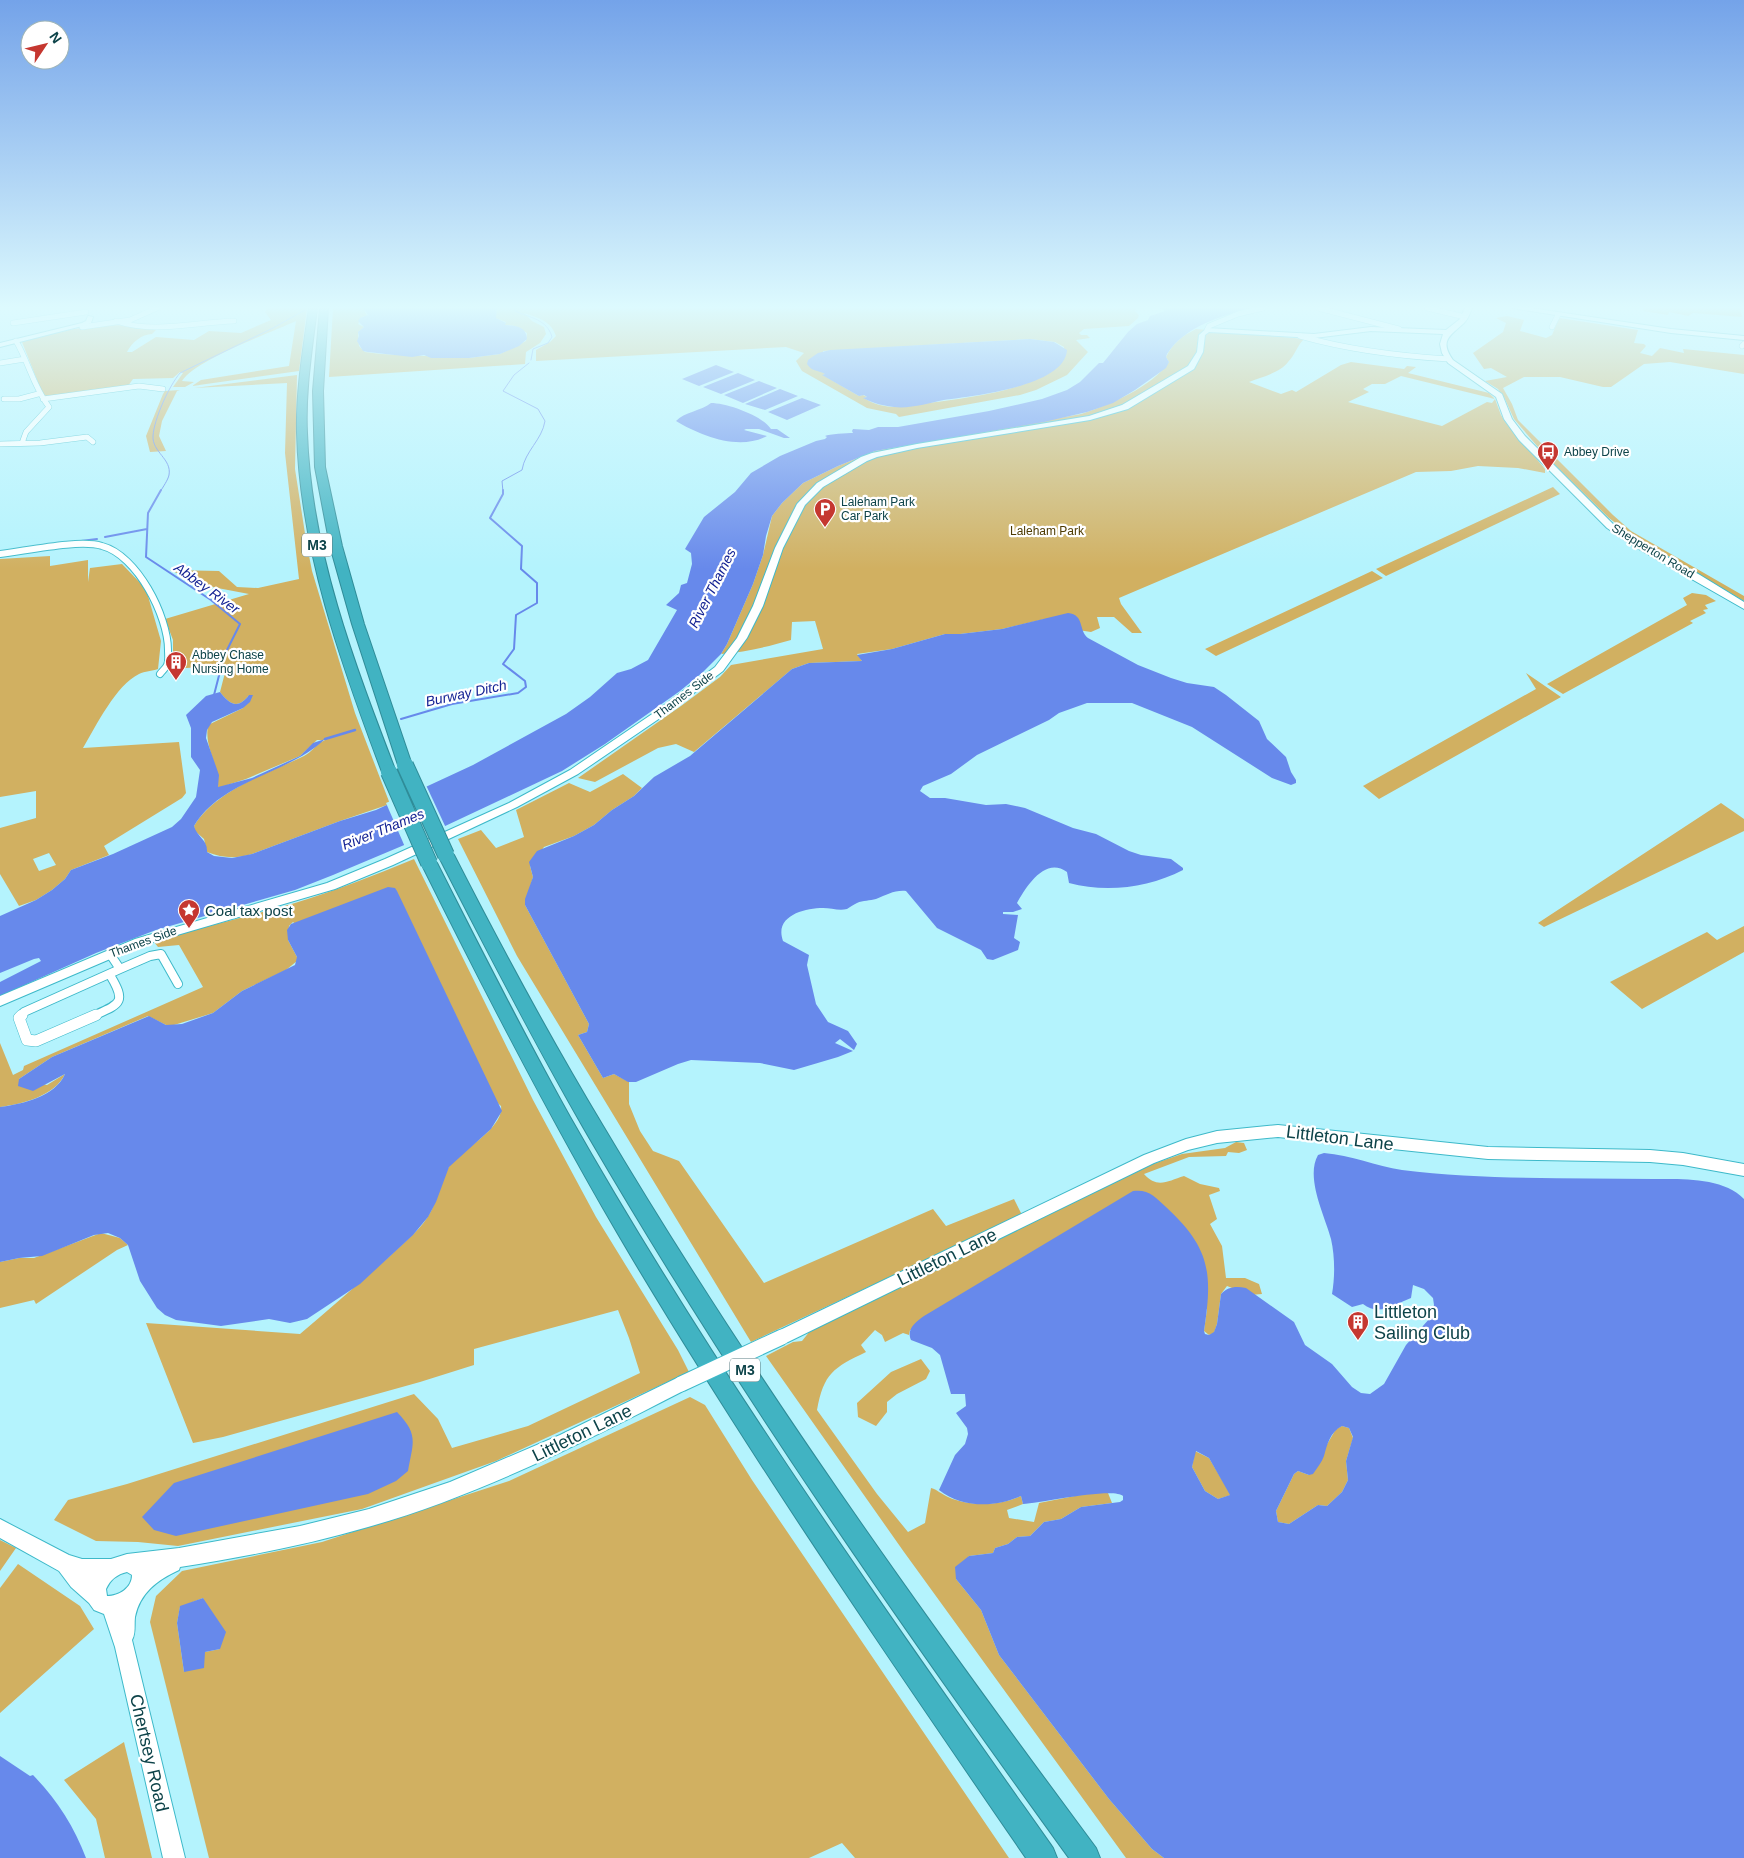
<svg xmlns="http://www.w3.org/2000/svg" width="1744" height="1858" viewBox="0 0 1744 1858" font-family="Helvetica,sans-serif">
  <rect width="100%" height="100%" fill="#b4f3fd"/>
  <!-- green -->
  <path fill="#d1b061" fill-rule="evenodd" d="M267 308H307L299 371 192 386 201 380 289 366 296 321C270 333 195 360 182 381L194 382 185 387H173L183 373 180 372 173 378 133 379 128 386 50 397 43 395 22 342C55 329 122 320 157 329L152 334C142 334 131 343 127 352H132L156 337 194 340 209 331 241 333 271 320 265 312Z
    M333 308H363L367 316 362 317 358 324 364 327 358 332 359 346 365 352 381 354 469 358 500 354 526 341 527 333 515 326 504 325 506 322 495 318 497 308H1136L1135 311 1139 315 1138 318 1129 326 1084 329 1079 333 1081 335H1087L1090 338 1076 340 1088 352 1067 375 1036 390 1020 395 899 417 896 414 867 408 802 371 796 361 804 353 786 347 536 361V350L550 342 556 336C551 321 539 318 524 313L532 321 544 327 546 334 540 343 526 352 525 364 329 377ZM1030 339 1055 342 1064 347 1061 363C1031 394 950 399 908 406 893 408 878 407 864 398L867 397 863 395 859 396 823 375 826 374 822 372 823 351Z
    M1644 308H1740L1742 317 1693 313 1688 316 1669 312 1668 315 1643 311Z
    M1507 316 1524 320 1520 331 1546 338 1552 335 1559 318 1638 330 1634 343 1644 344 1646 346 1640 353 1652 356 1660 348 1684 353 1683 349 1744 355V374L1670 362 1644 364 1611 387H1603L1560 377H1524L1503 388 1512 404 1518 420 1613 515 1631 531 1744 596V601L1626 531 1609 518 1543 453 1514 419 1504 397 1498 389 1485 381 1507 377 1491 368 1484 369 1473 353 1503 332 1506 323 1496 318Z
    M1196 329 1304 339C1297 346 1295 355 1288 362 1280 373 1261 377 1249 382L1281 394 1292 390 1296 392 1341 365 1351 362 1404 369 1407 366 1416 367 1408 373 1489 393 1495 399 1501 415 1506 423 1545 469V473L1518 468 1478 466 1451 471 1416 472 1119 598 1121 604 1142 633H1132L1114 617H1097L1100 628 1091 632 1078 630 1045 619 1002 629 960 634H945L892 649 857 654 862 661 809 663 792 669 694 752 676 744 658 748 595 782 578 778 681 706 720 677 731 665 823 649 815 621 792 622 791 640C767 647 745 652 721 654L727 644 753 584 763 555 772 516 782 503 803 483 838 466 875 451 1081 414C1109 405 1152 387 1169 362L1166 357C1173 343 1182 336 1196 329ZM1401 376 1495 399 1492 403 1487 402 1442 426 1348 402 1369 392 1363 389 1372 384H1385Z
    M297 375 295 469 306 540 312 571 355 713 390 804 340 821 252 854C235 859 223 858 207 852L204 839 195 831 194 826C216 790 267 774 304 756 312 752 316 744 325 740H317L300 756 246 779 218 788C219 763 204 749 208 725L243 708 249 695C238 710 229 704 220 692L227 665 173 669V640L165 619 249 594 207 586 170 570 219 571 237 587 258 588 299 579 285 453 287 383 194 388Z
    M180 390 177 391 162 421 159 436 166 451 150 452 146 436 163 394 165 391Z
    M1553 487 1560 494 1386 576 1376 569Z
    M50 556V566L88 560V582L90 568 122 564 146 589 161 641 158 669C152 671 145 671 139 674 116 685 96 726 83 748L179 742 186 793 182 798 104 846 109 855 71 870 65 879 52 890 36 900 19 906 0 874V828L36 818V791L0 797V559ZM49 853 56 865 39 871 33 859Z
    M1372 571 1383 578 1216 656 1205 649Z
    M1692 593 1706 595 1716 601 1705 605 1708 609 1703 610 1706 613 1690 621 1693 623 1563 694 1547 684 1687 605 1683 598Z
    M1526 673 1561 697 1379 799 1363 786 1536 689Z
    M623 774 642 788 634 796 612 810 594 825 574 836 544 847 530 866 533 877 525 905 589 1024 587 1032 578 1035 603 1078 614 1074 629 1082V1104L640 1131 653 1151 679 1161 764 1283 933 1209 946 1226 1014 1199 1022 1215 751 1342 517 956 458 839 481 830 496 848 524 837 516 810 569 783 590 792Z
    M1721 803 1744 819V831L1544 927 1538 923Z
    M414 859 533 1100 596 1217 678 1350 689 1372 496 1461 362 1509 178 1546 138 1542 96 1541 54 1520 68 1500 127 1484 414 1394 438 1419 452 1448 528 1426 640 1373 629 1338 618 1310 474 1349V1365L420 1382 223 1437 193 1443 146 1323 300 1334C331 1308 360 1282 390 1256 403 1243 417 1233 427 1218 438 1202 440 1179 450 1165 463 1149 504 1128 501 1106L293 922 289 926 288 940 297 957V961L286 970 242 991 213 1013 174 1025H166L148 1016 52 1057 19 1079 47 1085 65 1074C55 1096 22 1104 0 1107V1043L13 1075 23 1070 24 1066 203 987 179 945 158 947 154 942C200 927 248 917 295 903 335 891 375 875 414 859Z
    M1744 926V952L1642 1009 1610 982 1707 932 1717 940Z
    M1236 1142 1244 1143 1247 1150 1239 1153 1228 1152 1226 1156 1189 1157 1144 1174C1157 1189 1168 1181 1184 1176L1200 1184 1219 1188 1220 1191 1209 1195 1217 1219 1210 1224 1222 1246 1226 1278H1245L1259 1284 1262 1294 1250 1295 1227 1286 1221 1294 1217 1324 1214 1333 1209 1335 1204 1331 1207 1309 910 1330 909 1335 903 1333 885 1342 882 1335 875 1330 861 1345 866 1352C833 1368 824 1373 817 1410L877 1494 908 1532 925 1523 931 1488C938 1490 941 1494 948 1497 970 1507 1000 1506 1021 1496L1023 1504 1007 1510 1009 1518 1034 1522 1039 1503 1090 1493H1108L1112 1503 1081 1507 1061 1519 1044 1522 1030 1536 1017 1537 1008 1544 995 1548 993 1553 969 1556 956 1579 981 1610 999 1655 1109 1799 1152 1849 1164 1858H1126L904 1552 766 1356 793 1342 802 1341 810 1331 1147 1166 1182 1154 1225 1148Z
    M101 1233 120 1238 128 1245 117 1250 36 1304 34 1300 0 1308V1262L19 1258H34Z
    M921 1359 930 1371 926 1379 897 1394 887 1402V1412L876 1426 858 1417 857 1403 891 1372Z
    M690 1397 705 1405 752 1480 1009 1858H855L842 1843 809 1858H209L150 1622 156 1596 182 1571 322 1542 509 1481ZM203 1598 220 1649 205 1652 184 1672 177 1623 180 1607Z
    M1342 1426 1349 1428 1353 1438 1346 1461 1348 1480 1342 1492 1327 1506 1318 1505 1289 1524 1278 1522 1276 1511 1294 1474 1298 1471 1309 1475 1336 1429Z
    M1195 1451 1209 1458 1231 1495 1218 1499 1205 1491 1192 1467Z
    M0 1540 16 1548 0 1571Z
    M18 1564 80 1606 94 1629 0 1713V1588Z
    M124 1742 152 1858H105L96 1819 64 1780Z"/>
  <!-- water -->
  <path fill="#6789eb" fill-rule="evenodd" d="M363 308H497L496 318 506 323 505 325C516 326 526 326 527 339L519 346 500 354 469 358H431L424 355 412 357 368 352 363 351 357 341 359 336 358 332 364 327 358 321 360 318 368 315Z
    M1160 308H1252C1221 316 1185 326 1167 354L1166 357 1169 362 1166 368 1135 390 1113 403 1087 412 1044 422 875 451 838 466 803 483 782 503 772 516 766 536 763 555 753 584 727 644 721 654 703 672 680 691 605 744 562 771 409 843 333 875 295 890 156 930 96 953 0 996V982L41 961 39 958 34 959 0 973V916L36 900 52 890 65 879 71 870 113 854 172 827 181 819 196 797 200 770 191 757V728L186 715 206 696 220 692C229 704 238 710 249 695H253L250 702 243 708 212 722 207 730 206 738 219 775 218 787 252 778 300 756 313 743 325 739C289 774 222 779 194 826 197 837 208 840 207 852L214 856 232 858 252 854 340 821 376 810 473 765 566 714 590 697 617 673 631 669 648 660 677 610 666 605 679 593 681 585 687 583 692 564 691 553 685 549 704 517 735 492 751 473 780 456 816 441 825 439 827 437 825 436C829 434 847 433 853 433L852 431 853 429 869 430 878 427H898L989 411 1042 399 1067 390 1080 382 1099 363H1103L1128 332 1137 324 1148 320 1150 316 1165 311Z
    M1030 339 1054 342 1067 350C1065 387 971 396 944 400 929 403 910 409 894 407 886 406 874 404 863 398L867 397 864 395 859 396 822 375 825 374C819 370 812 372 807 364L808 360 818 353 830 350Z
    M716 365 734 372 699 386 682 379Z
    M738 373 755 380 721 394 703 387Z
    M759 381 777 388 743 403 724 395Z
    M780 389 798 396 765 410 745 404Z
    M802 398 821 405 787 420 768 412Z
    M711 403C727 403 763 416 771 429H777L790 438H784L759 429H746L744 430 767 436C739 451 701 436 676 421 684 412 701 411 711 403Z
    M1068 613C1085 615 1078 630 1088 638L1138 665 1171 678 1187 683 1214 687 1226 695 1259 721 1267 739 1286 757 1291 772 1296 780V783L1291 785 1272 778 1192 727 1132 703H1087L1059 713 1049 720 977 755 951 774 923 786 920 791 930 798H945L986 805 1006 804 1025 808 1073 828 1096 834 1129 851 1141 855 1171 859 1183 868V870C1148 888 1106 893 1069 883L1067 872C1045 856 1026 887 1017 903L1022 909 1013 912H1003V914L1018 915 1014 938 1020 942 1018 950 993 960 987 959 981 950 937 928 906 891C894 890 887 895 876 899 870 901 863 900 857 903 853 905 850 907 847 909 839 911 831 908 823 908 804 908 774 916 783 941L809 955 807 965 816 1004 828 1022 848 1031 857 1044 854 1050 840 1039 835 1043 853 1051 838 1057 794 1070 760 1063 691 1060 678 1064 636 1082H628L614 1074 603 1078 578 1035 587 1032 589 1024 525 905V899L533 877 529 862 537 851 574 836 594 825 612 810 634 796 654 777 690 756 792 669 809 663 862 661 857 655 892 649 945 634H960L1002 629Z
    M388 887 395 888 397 891 502 1111 491 1129 449 1167 436 1202 428 1217 413 1235 360 1284 307 1319 290 1323 269 1319 221 1326 176 1320 165 1315 157 1308 140 1281 128 1245 120 1238 108 1233 94 1235 42 1256 19 1258 0 1262V1107C22 1104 55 1097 65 1074L33 1091 18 1086 19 1079 52 1057 149 1016 166 1025 182 1024 213 1013 242 991 295 965 297 957 288 940 287 930 291 924Z
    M1324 1153C1351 1155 1376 1166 1402 1170 1483 1180 1572 1178 1653 1179 1682 1179 1723 1177 1744 1199V1858H1164L1152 1849 1109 1799 999 1655 981 1610 956 1579 955 1567 969 1556 993 1553 995 1548 1008 1544 1017 1537 1030 1536 1044 1522 1061 1519 1081 1507 1120 1502 1123 1500V1496C1113 1487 1041 1503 1023 1504L1021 1496C995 1508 962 1508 939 1490L955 1455 965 1444 968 1434 967 1428 956 1413 966 1406 965 1394H951L940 1355 932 1348 911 1340C906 1329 916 1322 924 1316L1133 1191C1149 1189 1155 1197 1166 1207 1210 1248 1213 1272 1204 1331L1205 1334 1209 1335 1214 1332 1217 1324 1221 1294C1228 1287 1235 1286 1246 1288L1294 1322 1305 1345 1332 1364 1352 1387 1361 1393 1370 1394 1384 1384 1406 1345 1430 1318 1434 1305 1433 1298 1424 1289 1413 1285 1411 1298C1395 1304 1379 1317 1363 1304L1352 1307 1332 1294C1335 1277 1335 1257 1331 1239 1325 1216 1305 1178 1318 1155ZM1342 1426 1349 1428 1353 1437 1346 1461 1348 1480 1342 1492 1327 1506 1318 1505 1289 1524 1278 1522 1276 1511 1294 1474 1298 1471 1309 1475 1313 1474C1317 1468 1322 1462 1324 1456 1327 1445 1330 1432 1342 1426ZM1196 1451 1209 1458 1230 1495 1218 1499 1205 1491 1192 1467Z
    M397 1412C419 1435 413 1442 408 1471L396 1481 368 1494 176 1536 154 1530 142 1517 174 1483Z
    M203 1598 226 1632 220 1649 205 1652 204 1668 184 1672 177 1623 180 1606Z
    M0 1756 30 1776 33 1775C57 1800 74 1826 86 1858H0Z"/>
  <!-- pier -->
  <path fill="#b4f3fd" d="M426 785 446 828 405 847 386 803Z"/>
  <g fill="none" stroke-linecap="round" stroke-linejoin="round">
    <!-- stream-far2 -->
    <path stroke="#6789eb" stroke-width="1" d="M516 308 515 311C530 318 547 319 552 337L548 343 533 349 531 360
      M160 492C163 487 168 480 169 475 172 459 152 452 153 436 154 419 169 386 180 373L273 328 305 310
      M503 492 502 481 522 470C525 451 542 440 545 421L538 409 503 391 514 375 529 363"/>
    <!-- stream-far1 -->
    <path stroke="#6789eb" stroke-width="2" d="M161 490 148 513 146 557 211 600 240 624 224 656 214 695
      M105 537 147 529
      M81 541 97 539
      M401 719 452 704 518 693 526 687 525 681 503 664 514 649 516 615 537 603V583L521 569 522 546 490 518 503 494V490"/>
    <!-- stream -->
    <path stroke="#6789eb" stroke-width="2.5" d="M325 739 355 730"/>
    <!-- street-far3 casing -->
    <g stroke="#3db9c9" stroke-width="6">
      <path id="street-far3" d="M1318 308 1399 329
        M1427 308 1465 317
        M116 321C154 334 195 322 234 321
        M13 323 86 312
        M82 327 130 320 157 308
        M1552 327 1558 315
        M1207 330 1209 326 1238 314 1263 308
        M1300 336C1349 350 1398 356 1449 359
        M16 341C29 363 33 386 49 407L26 432 22 443
        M1742 346 1744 344
        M0 363 25 359
        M4 399H19L38 394
        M43 399 139 386 163 389
        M0 444 40 443 87 437 93 442"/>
    </g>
    <!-- street-far2 casing -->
    <g stroke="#3db9c9" stroke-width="8">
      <path id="street-far2" d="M0 554C26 551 79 539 102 546 137 555 168 616 168 650 168 655 169 661 167 665 166 668 162 671 160 674"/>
    </g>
    <!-- street-far1 casing -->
    <g stroke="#3db9c9" stroke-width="10">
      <path id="street-far1" d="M120 969 150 956 161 954 178 984
        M21 1016 24 1012 120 969 110 954
        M93 1016C120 1004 127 1003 110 975"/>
    </g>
    <!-- street casing -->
    <g stroke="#3db9c9" stroke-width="12">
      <path id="street" d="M22 1015 19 1018 27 1040 36 1041 96 1015"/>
    </g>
    <!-- secondary casing -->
    <g stroke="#3db9c9" stroke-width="2">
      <path id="secondary" d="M1465 308H1472C1470 313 1468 319 1464 323 1450 336 1439 340 1453 360L1502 394 1512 419 1525 436 1613 524 1638 541 1700 575 1744 602V609L1632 545 1607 528 1519 440 1504 419 1496 397 1448 363 1442 353 1440 344 1443 334 1371 331 1314 338 1209 332 1205 335 1203 352 1194 369 1128 409 1090 420 917 448 877 457 867 461 823 487 805 505 783 548 763 606 747 638 723 671 666 714 578 774 517 807 393 865 335 889 143 945 0 1006V996L135 939 327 883 385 859 509 803 570 770 658 710 715 667 737 638 753 606 775 548 797 504 817 483 861 457 872 453 917 444 1089 416 1122 405 1188 366 1197 352 1199 335 1207 328 1314 334 1371 327 1446 330 1460 319Z
        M1512 308H1531L1671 329 1744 336V340L1671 333Z
        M88 316 93 317 91 323 86 325 0 347V343L82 323 86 321Z
        M1278 1125 1488 1147 1650 1150 1683 1153 1744 1164V1176L1683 1165 1650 1162 1488 1159 1278 1137 1217 1143 1188 1150 1154 1163 788 1342 782 1344 776 1342 774 1337 776 1332 1144 1155 1186 1139 1217 1131Z
        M681 1376 687 1379 689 1384 687 1389C584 1442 480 1495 368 1527 307 1545 243 1557 180 1567L179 1570C157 1580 140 1593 135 1617 134 1625 136 1633 132 1640L185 1858H163L115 1647 104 1614 94 1610 89 1603 71 1587 59 1571 0 1538V1519L69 1555 82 1559H111L127 1554 179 1548 300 1526 369 1509 450 1482 560 1435ZM127 1572 132 1575C132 1588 119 1596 107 1596L106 1589C110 1580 117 1574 127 1572Z"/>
    </g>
    <!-- highway casing -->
    <g stroke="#2f8c98" stroke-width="2">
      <path id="highway" d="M309 308H317C312 350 305 391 307 433 311 551 354 663 396 772L394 775H384L382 772C341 663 300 550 297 433 296 391 303 350 309 308Z
        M320 308H328L323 391 325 467 342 546 364 624 412 765 410 768H400L398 765 352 624 330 546 315 467 313 391Z
        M446 850 451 852 454 855C501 947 550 1038 603 1126 752 1377 922 1614 1096 1848L1100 1858H1069C900 1625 735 1388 590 1139 536 1046 487 951 438 855L441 852Z
        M429 858 434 859 437 863C480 948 523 1033 570 1117 714 1371 885 1610 1053 1848L1057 1858H1026C890 1660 754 1462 631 1256 555 1128 487 996 421 863L424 859Z"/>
    </g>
    <!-- street-far3 -->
    <use href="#street-far3" stroke="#fff" stroke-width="5"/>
    <!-- street-far2 -->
    <use href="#street-far2" stroke="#fff" stroke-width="6"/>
    <!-- street-far1 -->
    <use href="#street-far1" stroke="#fff" stroke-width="8"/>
    <!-- street -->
    <use href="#street" stroke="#fff" stroke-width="11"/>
    <!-- secondary -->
    <use href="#secondary" fill="#fff" fill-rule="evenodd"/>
    <!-- highway -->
    <use href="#highway" fill="#41b3c2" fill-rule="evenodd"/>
    <!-- secondary-bridge casing -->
    <g stroke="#3db9c9" stroke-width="17" stroke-linecap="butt">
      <path id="secondary-bridge" d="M681 1384 782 1337"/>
    </g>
    <!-- highway-bridge casing -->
    <g stroke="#2f8c98" stroke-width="18" stroke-linecap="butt">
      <path id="highway-bridge" d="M405 765 446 855
        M389 772 429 863"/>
    </g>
    <!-- secondary-bridge -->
    <use href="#secondary-bridge" stroke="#fff" stroke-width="15"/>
    <!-- highway-bridge -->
    <use href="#highway-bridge" stroke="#41b3c2" stroke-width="16"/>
  </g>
  <!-- sky -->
  <linearGradient id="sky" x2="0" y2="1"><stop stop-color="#74a3e9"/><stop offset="0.54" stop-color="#ddfafe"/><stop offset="1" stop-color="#ddfafe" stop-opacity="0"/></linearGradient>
  <rect width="1744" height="569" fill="url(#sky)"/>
  <!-- icons -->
  <defs>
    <g id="bus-pin" transform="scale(1.125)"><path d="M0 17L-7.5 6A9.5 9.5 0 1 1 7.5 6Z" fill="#c53730" stroke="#fff"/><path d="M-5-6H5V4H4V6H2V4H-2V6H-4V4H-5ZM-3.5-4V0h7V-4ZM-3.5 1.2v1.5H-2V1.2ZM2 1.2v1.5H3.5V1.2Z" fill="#fff"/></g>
    <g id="parking-pin" transform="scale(1.125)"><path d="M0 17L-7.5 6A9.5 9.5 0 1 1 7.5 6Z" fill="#c53730" stroke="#fff"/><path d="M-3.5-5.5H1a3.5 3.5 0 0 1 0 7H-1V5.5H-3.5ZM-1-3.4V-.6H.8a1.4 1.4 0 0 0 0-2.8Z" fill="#fff"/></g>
    <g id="building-pin" transform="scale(1.125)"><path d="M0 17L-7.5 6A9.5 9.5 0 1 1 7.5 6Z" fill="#c53730" stroke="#fff"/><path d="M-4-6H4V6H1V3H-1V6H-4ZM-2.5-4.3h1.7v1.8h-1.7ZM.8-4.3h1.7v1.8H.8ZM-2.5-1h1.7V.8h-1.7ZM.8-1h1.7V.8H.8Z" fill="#fff"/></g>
    <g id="sight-pin" transform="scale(1.125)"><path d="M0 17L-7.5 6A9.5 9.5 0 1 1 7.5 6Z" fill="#c53730" stroke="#fff"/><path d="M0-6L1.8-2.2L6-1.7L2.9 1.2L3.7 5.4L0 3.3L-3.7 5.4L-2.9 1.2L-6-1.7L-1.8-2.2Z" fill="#fff"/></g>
  </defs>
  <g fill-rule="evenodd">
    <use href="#bus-pin" x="1548" y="452"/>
    <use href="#parking-pin" x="825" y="509"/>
    <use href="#building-pin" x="176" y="662"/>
    <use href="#sight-pin" x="189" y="910"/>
    <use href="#building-pin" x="1358" y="1322"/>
  </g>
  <g text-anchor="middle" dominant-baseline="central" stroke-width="4.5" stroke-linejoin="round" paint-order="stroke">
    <!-- far-poi labels -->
    <g font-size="12" fill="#0d4349" stroke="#fff" text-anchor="start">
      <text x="1564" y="452">Abbey Drive</text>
      <text x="841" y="502">Laleham Park<tspan x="841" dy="14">Car Park</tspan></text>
      <text x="192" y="655">Abbey Chase<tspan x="192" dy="14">Nursing Home</tspan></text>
    </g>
    <!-- far-park labels -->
    <g font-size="12" fill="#4e3b02" stroke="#fff">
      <text x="1047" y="531">Laleham Park</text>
    </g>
    <!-- far-street labels -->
    <g font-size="12" fill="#0d4349" stroke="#fff">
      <text transform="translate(1653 551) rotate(31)">Shepperton Road</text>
      <text transform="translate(684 695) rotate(-37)">Thames Side</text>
      <text transform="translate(143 942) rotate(-20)">Thames Side</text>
    </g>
    <!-- shield labels -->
    <g fill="#fff" stroke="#567b80" stroke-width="1">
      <rect x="302" y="533.5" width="30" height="23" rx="4"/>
      <rect x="730" y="1358.5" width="30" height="23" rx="4"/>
    </g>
    <g font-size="14" font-weight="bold" fill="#0d4349">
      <text x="317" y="545">M3</text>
      <text x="745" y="1370">M3</text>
    </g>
    <!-- far-water labels -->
    <g font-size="14" font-style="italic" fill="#142394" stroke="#fff">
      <text transform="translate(207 588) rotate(36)">Abbey River</text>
      <text transform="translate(712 588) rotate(-63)">River Thames</text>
      <text transform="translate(466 693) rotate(-12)">Burway Ditch</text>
      <text transform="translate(383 829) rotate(-22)">River Thames</text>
    </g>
    <!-- poi labels -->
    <g font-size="15" fill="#0d4349" stroke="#fff" text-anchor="start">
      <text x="205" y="910">Coal tax post</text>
    </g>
    <!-- near-street labels -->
    <g font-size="18" fill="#0d4349" stroke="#fff">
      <text transform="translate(1340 1138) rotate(7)">Littleton Lane</text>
      <text transform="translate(947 1257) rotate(-26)">Littleton Lane</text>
      <text transform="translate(582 1433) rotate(-26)">Littleton Lane</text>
      <text transform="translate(149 1753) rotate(77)">Chertsey Road</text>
    </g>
    <!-- near-poi labels -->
    <g font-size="18" fill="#0d4349" stroke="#fff" text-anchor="start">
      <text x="1374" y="1312">Littleton<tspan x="1374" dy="21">Sailing Club</tspan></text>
    </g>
  </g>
  <!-- north arrow -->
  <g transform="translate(45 45) rotate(55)"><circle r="24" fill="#ffffff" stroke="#9eb4b6"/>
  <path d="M0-4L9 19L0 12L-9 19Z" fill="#c53730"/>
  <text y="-8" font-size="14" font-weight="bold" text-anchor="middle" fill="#0d4349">N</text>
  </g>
</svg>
